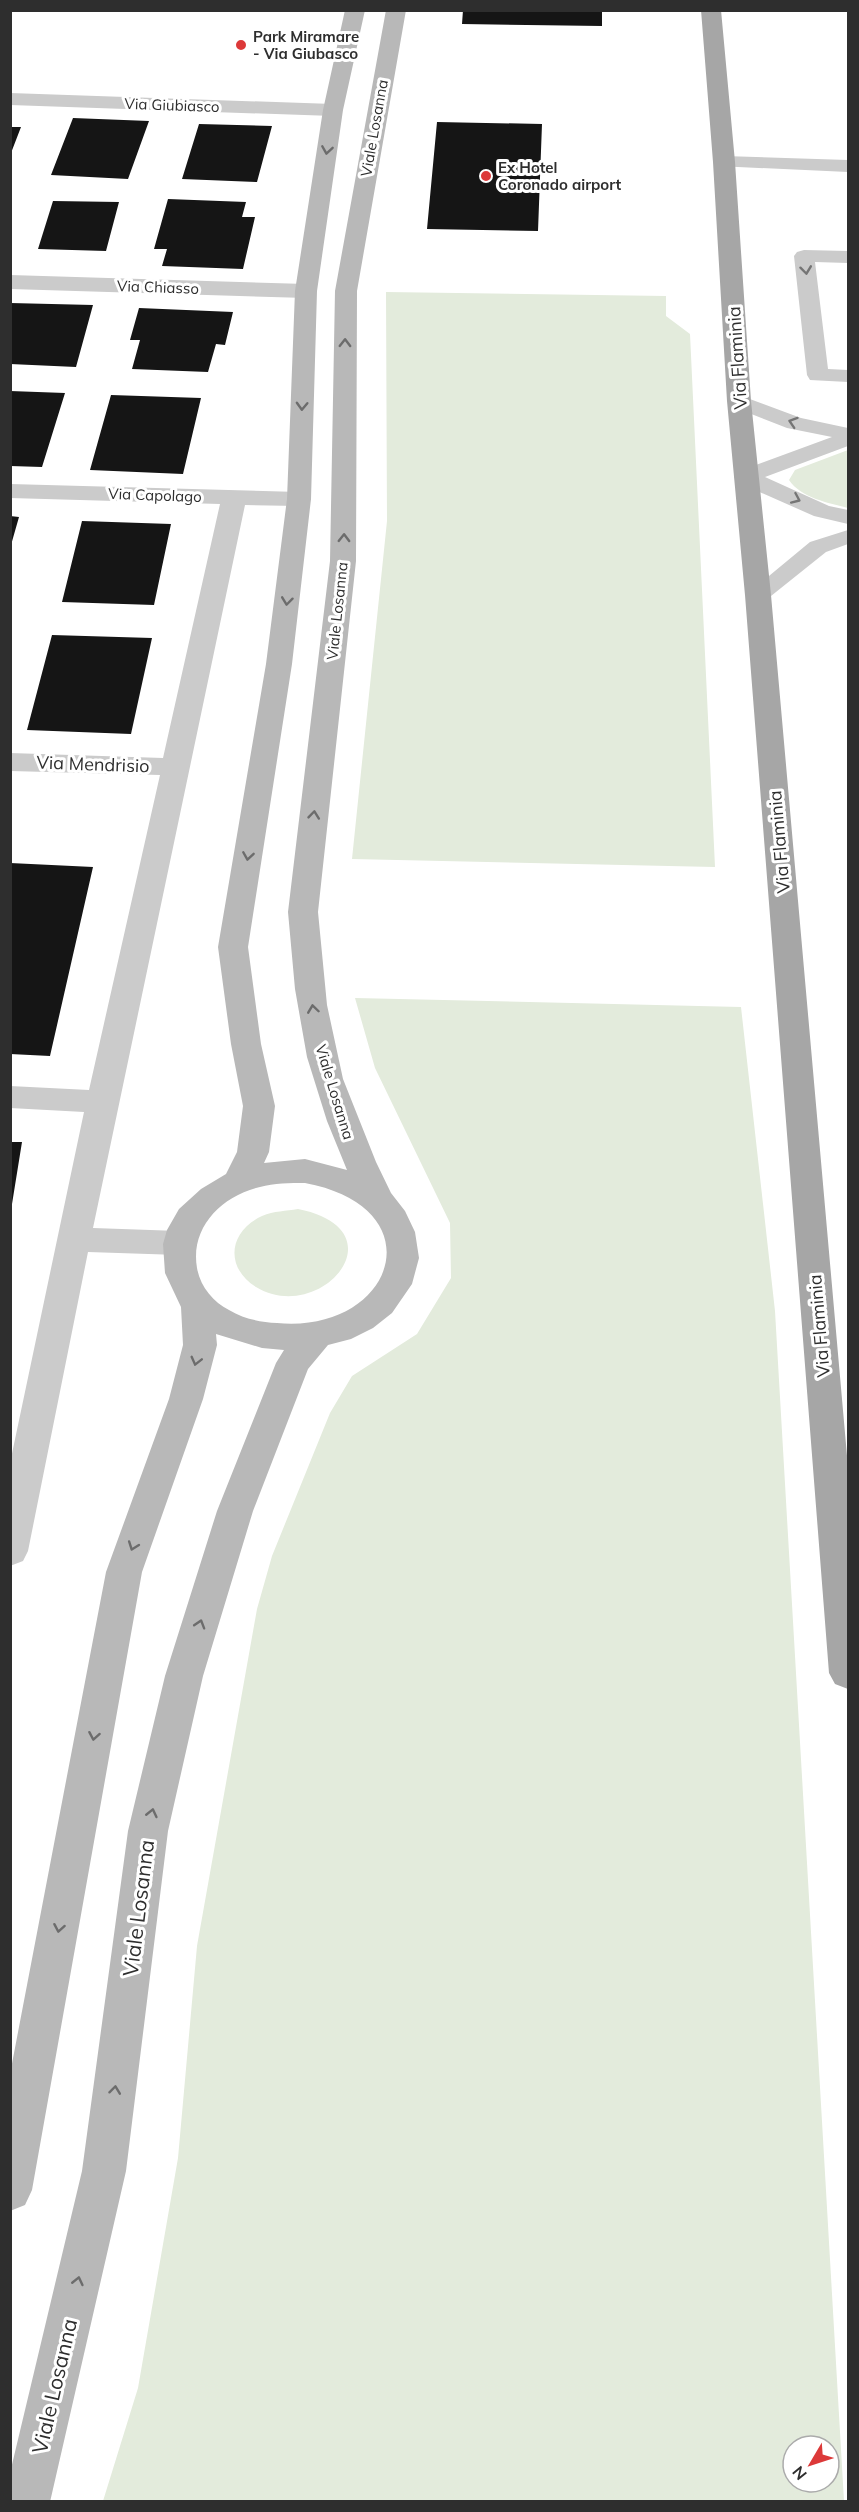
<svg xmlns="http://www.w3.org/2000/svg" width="859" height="2512" viewBox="0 0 859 2512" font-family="Mulish,sans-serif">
  <rect width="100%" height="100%" fill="#fff"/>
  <!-- green -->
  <path fill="#e3ebdc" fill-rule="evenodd" d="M386 292 666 296V316L690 334 715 867 352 859 387 521Z
    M848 450V508C829 503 801 498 789 480L795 470Z
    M355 998 741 1007 775 1311 844 2501H103L138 2388 178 2158 197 1946 257 1609 272 1556 330 1413 352 1376 417 1334 451 1278 450 1223 375 1068ZM793 2446H829V2482H793Z
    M298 1209C403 1230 320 1326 256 1287 224 1267 229 1231 262 1216 274 1211 286 1211 298 1209Z"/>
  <!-- building -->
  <path fill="#151515" d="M463 10H602V26L462 24Z
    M73 118 149 121 128 179 51 175Z
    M437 122 542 124 538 231 427 229Z
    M199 124 272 126 257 182 182 179Z
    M10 127H21L11 153H10Z
    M168 199 246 202 242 217H255L243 269 162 266 167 249H154Z
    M53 201 119 202 106 251 38 249Z
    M10 303 93 305 76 367 10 364Z
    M139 308 233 312 225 345 216 344 208 372 132 369 140 340H130Z
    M10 391 65 393 42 467 10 466Z
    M111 395 201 398 183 474 90 470Z
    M10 516 19 517 11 545 10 544Z
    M82 521 171 524 154 605 62 602Z
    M52 635 152 638 131 734 27 730Z
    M10 863 93 867 50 1056 10 1054Z
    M10 1142H22L12 1204H10Z"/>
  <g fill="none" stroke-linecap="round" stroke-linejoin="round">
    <!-- service -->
    <path fill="#cbcbcb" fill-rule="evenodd" d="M724 156 848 160V172L717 166 714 162 717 158Z
      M804 250 848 251V263L815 262 828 369 848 370V382L810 380 807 375 794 256 797 252Z
      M739 395 801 418 848 428V446L765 477 829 506 848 510V524L814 516 737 482 734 477 737 472 832 437 787 428 731 406 728 401 731 396Z
      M848 530V544L826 552 766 600 758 602 750 600 746 595 810 542Z"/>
    <!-- minor -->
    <path fill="#cbcbcb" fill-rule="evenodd" d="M10 93 333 104 340 106 343 110 340 114 333 116 10 105Z
      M10 275 306 284 314 286 317 291 314 296 306 298 10 289Z
      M10 484 299 492 308 494 311 499 308 504 299 506 245 505 93 1228 179 1231 191 1234 195 1243 191 1252 179 1255 88 1252 28 1551 23 1561 10 1566V1463L84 1112 10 1108V1086L89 1090 160 775 10 771V753L163 758 220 504 10 498Z"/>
    <!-- secondary -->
    <path fill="#b8b8b8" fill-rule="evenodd" d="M345 10H365L343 110 317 291 311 499 292 664 248 947 261 1044 275 1106 269 1152 264 1163 305 1159 347 1170 327 1121 307 1057 295 989 288 912 330 561 335 291 386 10H406L357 291 356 561 318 912 327 1005 343 1079 376 1162 391 1193 405 1211 415 1232 419 1258 412 1284 392 1313 373 1328 351 1339 328 1345 308 1369 253 1511 203 1676 168 1831 126 2171 50 2502H10V2473L82 2171 128 1831 165 1676 217 1511 276 1363 284 1350 262 1348 216 1334 217 1345 203 1399 142 1572 32 2190 25 2205 10 2211V2074L106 1572 169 1399 183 1345 181 1307 165 1273 163 1244 167 1230 179 1209 201 1189 226 1174 237 1152 243 1106 231 1044 218 947 266 664 287 499 295 291 323 110ZM305 1183C438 1208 394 1334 277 1323 260 1322 244 1319 229 1310 213 1302 200 1286 197 1268 190 1228 221 1196 260 1187 274 1183 290 1183 305 1183Z"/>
    <!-- primary -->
    <path fill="#a6a6a6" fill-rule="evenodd" d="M701 10H721L735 162 751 401 771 595 848 1467V1689L835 1684 829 1673 745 595 727 401 713 162Z"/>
  </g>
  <!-- one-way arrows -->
  <defs><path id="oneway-chevron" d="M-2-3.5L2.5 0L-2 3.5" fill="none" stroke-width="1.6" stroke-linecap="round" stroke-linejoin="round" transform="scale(1.5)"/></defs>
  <g stroke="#6c6c6c">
    <use href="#oneway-chevron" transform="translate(327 150) rotate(99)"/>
    <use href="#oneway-chevron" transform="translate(345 343) rotate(-89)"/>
    <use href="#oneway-chevron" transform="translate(302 406) rotate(92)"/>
    <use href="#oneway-chevron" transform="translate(344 538) rotate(-89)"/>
    <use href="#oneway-chevron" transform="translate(287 601) rotate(97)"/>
    <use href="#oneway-chevron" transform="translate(314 815) rotate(-84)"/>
    <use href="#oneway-chevron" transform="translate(248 856) rotate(99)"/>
    <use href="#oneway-chevron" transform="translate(313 1009) rotate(-98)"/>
    <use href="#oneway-chevron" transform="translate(196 1361) rotate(104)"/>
    <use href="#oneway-chevron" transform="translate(133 1546) rotate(110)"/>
    <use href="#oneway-chevron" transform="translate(200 1624) rotate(-73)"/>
    <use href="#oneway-chevron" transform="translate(94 1736) rotate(100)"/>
    <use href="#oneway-chevron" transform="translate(152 1813) rotate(-77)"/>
    <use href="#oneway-chevron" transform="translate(59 1928) rotate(100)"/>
    <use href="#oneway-chevron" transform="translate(115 2090) rotate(-83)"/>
    <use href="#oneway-chevron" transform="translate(78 2281) rotate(-77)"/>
  </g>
  <g stroke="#757575">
    <use href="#oneway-chevron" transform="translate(806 270) rotate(83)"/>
    <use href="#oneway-chevron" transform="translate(793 422) rotate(-162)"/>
    <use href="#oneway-chevron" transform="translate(796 499) rotate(24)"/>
  </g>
  <!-- markers -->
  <g fill="#dc3939" stroke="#fff" stroke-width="2">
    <circle cx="241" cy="45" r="6"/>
    <circle cx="486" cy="176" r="6"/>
  </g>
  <g text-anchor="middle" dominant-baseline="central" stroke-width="6" stroke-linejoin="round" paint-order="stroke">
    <!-- far-poi labels -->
    <g font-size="15" font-weight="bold" fill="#2e2e2e" stroke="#fff" text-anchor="start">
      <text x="253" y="36">Park Miramare<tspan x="253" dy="17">- Via Giubasco</tspan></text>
      <text x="498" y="167">Ex Hotel<tspan x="498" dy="17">Coronado airport</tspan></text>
    </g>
    <!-- far-street labels -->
    <g font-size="15" fill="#2e2e2e" stroke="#fff">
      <text transform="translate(172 105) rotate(2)">Via Giubiasco</text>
      <text transform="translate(374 128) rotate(-80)">Viale Losanna</text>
      <text transform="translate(158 287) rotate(2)">Via Chiasso</text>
      <text transform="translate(155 495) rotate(2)">Via Capolago</text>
      <text transform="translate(337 611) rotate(-84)">Viale Losanna</text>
      <text transform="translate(335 1092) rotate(73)">Viale Losanna</text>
    </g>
    <!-- street labels -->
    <g font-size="18" fill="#2e2e2e" stroke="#fff">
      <text transform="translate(737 358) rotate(-94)">Via Flaminia</text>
      <text transform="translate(93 764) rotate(2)">Via Mendrisio</text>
      <text transform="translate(779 842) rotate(-95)">Via Flaminia</text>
      <text transform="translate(819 1326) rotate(-95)">Via Flaminia</text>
    </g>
    <!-- near-street labels -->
    <g font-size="21" fill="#2e2e2e" stroke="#fff">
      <text transform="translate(138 1908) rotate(-83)">Viale Losanna</text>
      <text transform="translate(54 2386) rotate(-77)">Viale Losanna</text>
    </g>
  </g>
  <!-- border -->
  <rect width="859" height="2512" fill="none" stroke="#2e2e2e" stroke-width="24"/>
  <!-- north arrow -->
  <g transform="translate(811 2464) rotate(231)"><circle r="28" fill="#ffffff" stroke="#ababab" stroke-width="1.5"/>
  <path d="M0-4.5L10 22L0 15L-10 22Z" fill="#dc3939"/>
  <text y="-9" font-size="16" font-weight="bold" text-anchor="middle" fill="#2e2e2e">N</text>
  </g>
</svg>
